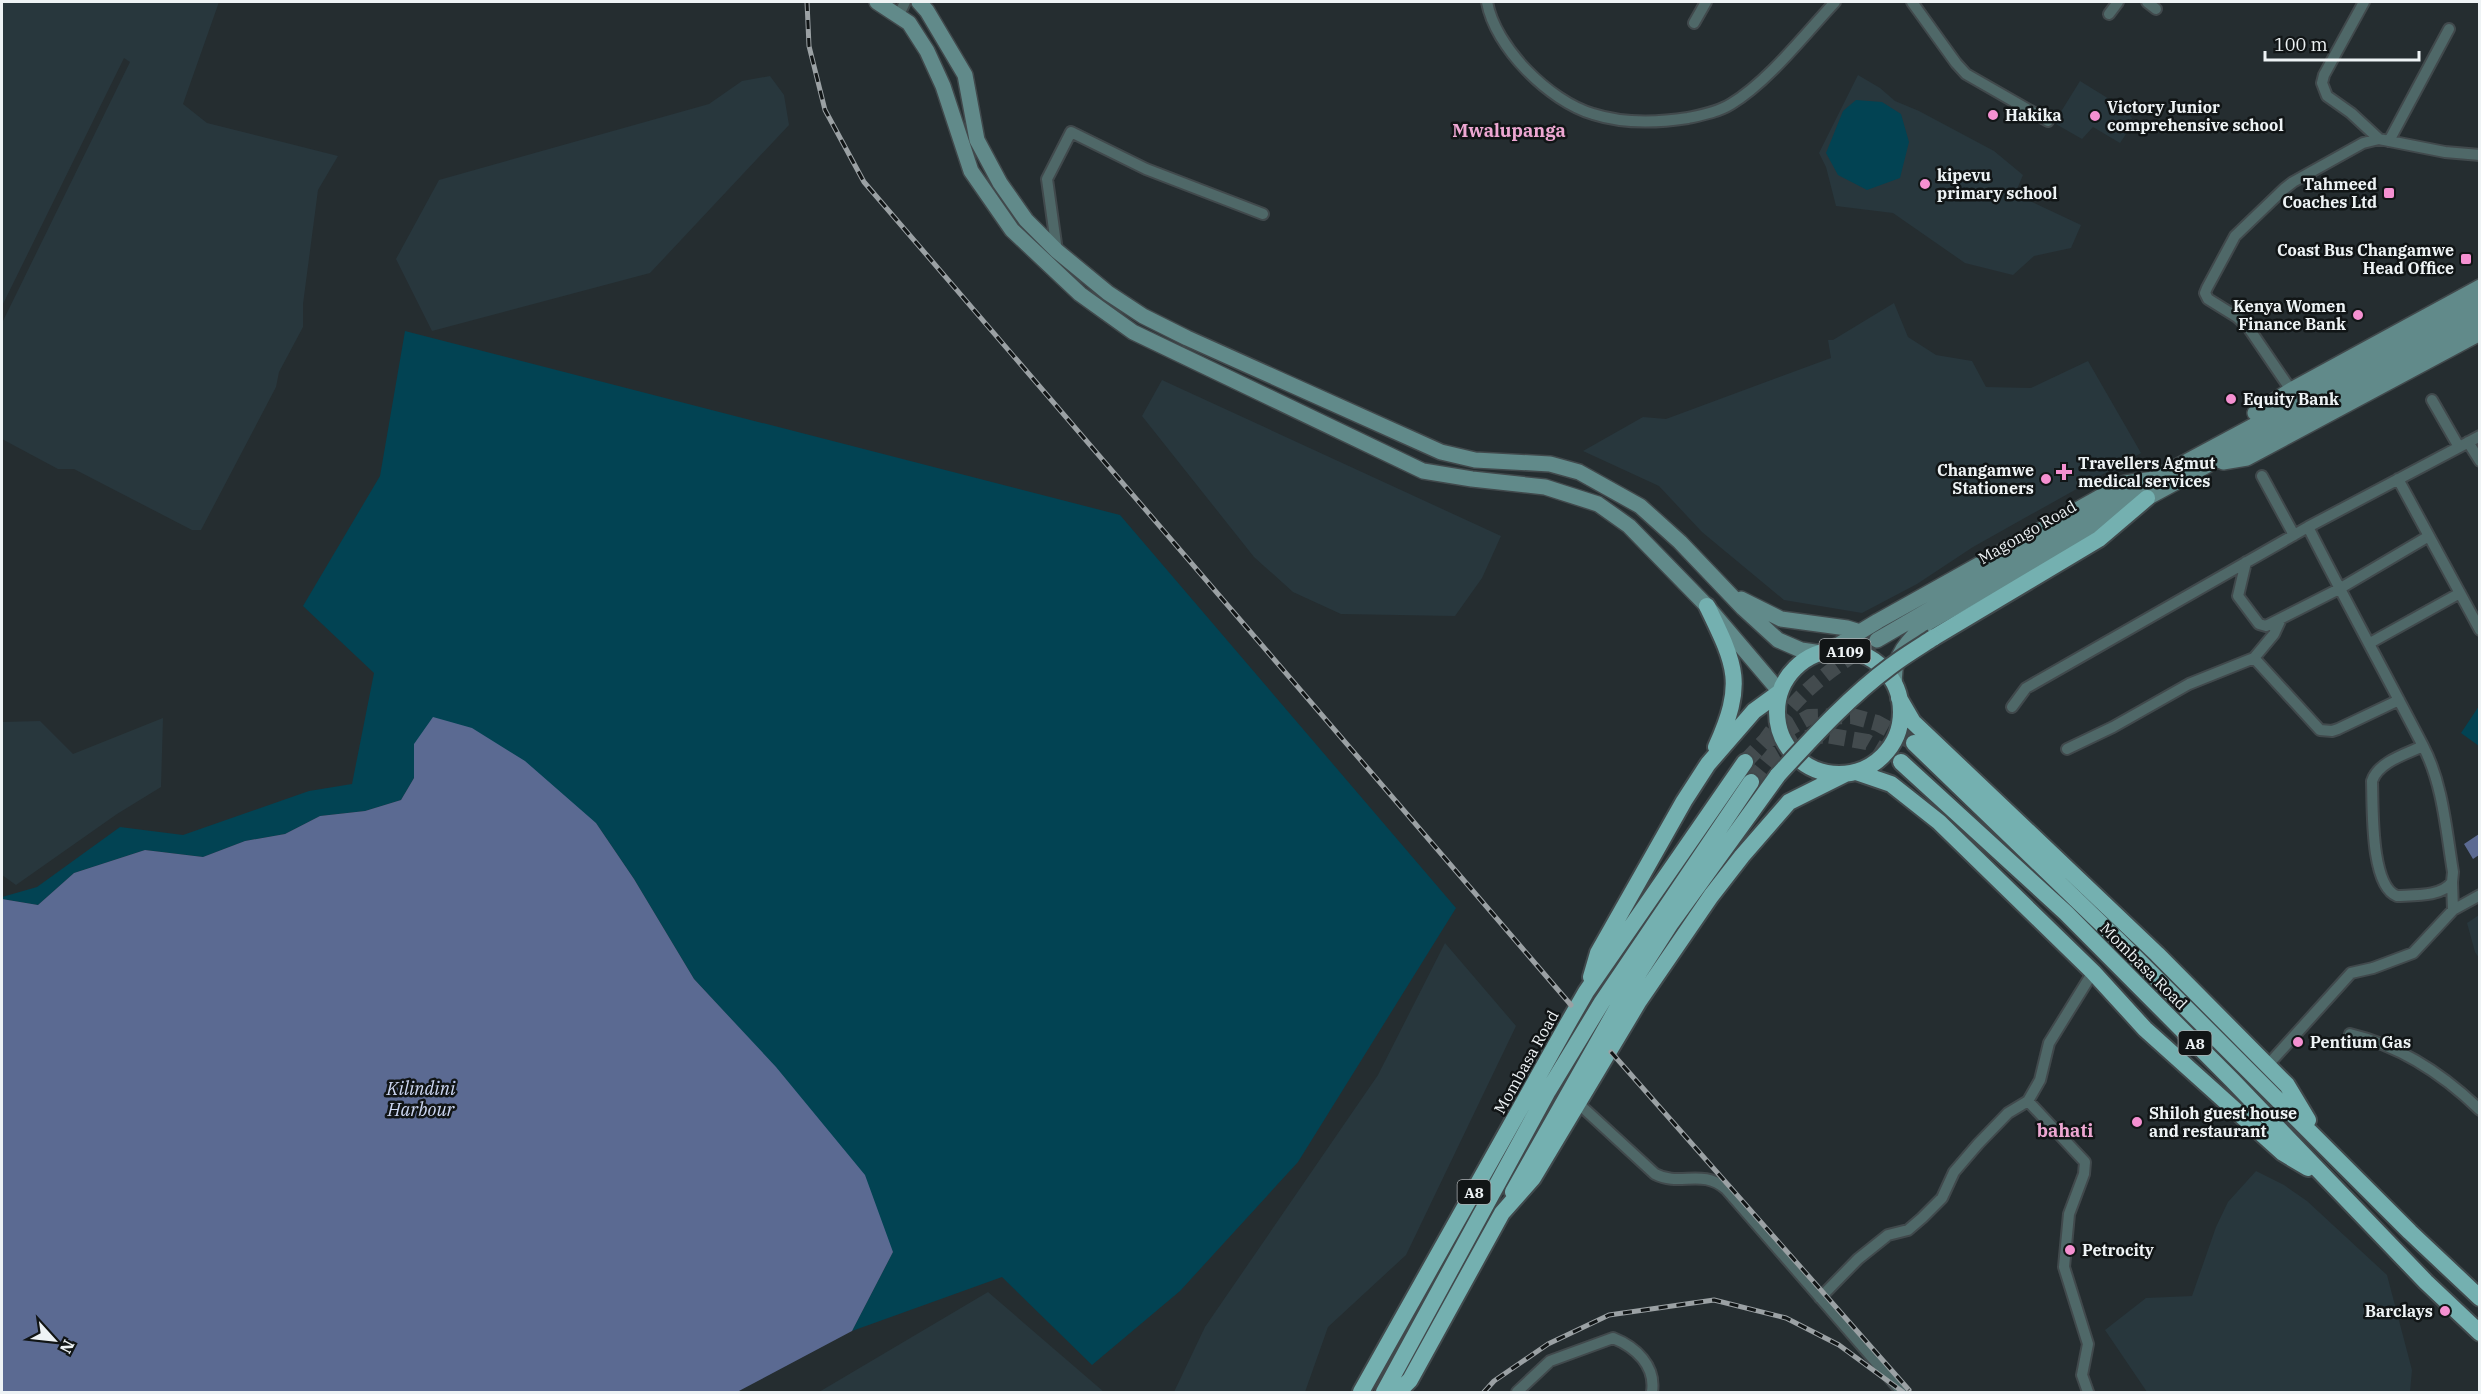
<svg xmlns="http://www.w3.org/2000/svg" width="2481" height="1394" viewBox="0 0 2481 1394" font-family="'IBM Plex Serif',serif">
  <rect width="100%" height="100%" fill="#252d30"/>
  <!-- built -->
  <path fill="#28373d" d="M2 2H219L183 104 207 123 338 156 318 190 303 304V327L279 372 276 387 201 530H192L74 469H58L2 439V323L130 62 124 58 2 306Z
    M1858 75 1880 88 1895 101 1919 111 1994 151 2023 175 2015 194 2081 225 2071 248 2034 256 2013 275 1965 263 1893 213 1836 206 1826 167 1819 153Z
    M770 76 784 95 789 125 650 273 432 331 396 259 439 180 709 104 742 81Z
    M2080 81 2127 110 2134 122 2120 143 2093 127 2082 139 2054 123Z
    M1894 303 1908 337 1936 355 1972 361 1986 387 2031 388 2088 361 2141 453 1973 547 1917 584 1862 613 1784 600 1702 532 1659 486 1583 451 1643 417 1666 419 1831 358 1828 340H1833Z
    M1162 380 1501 536 1482 578 1455 616 1341 614 1293 592 1254 557 1142 416Z
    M163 718 161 787 117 814 16 885 2 875V722L40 721 73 754Z
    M2479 915V958L2475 952 2467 923Z
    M1445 943 1516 1026 1406 1255 1328 1327 1305 1392H1174L1205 1327 1378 1075Z
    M2256 1171 2284 1185 2307 1201 2387 1275 2412 1370 2410 1392H2147L2105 1330 2146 1298 2192 1296 2216 1227 2228 1202Z
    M988 1292 1104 1392H819Z"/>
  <!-- green -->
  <path fill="#024353" d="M1856 100 1882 102 1901 114 1909 142 1900 178 1867 190 1838 175 1826 153 1843 111Z
    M405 331 1120 515 1456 908 1298 1162 1180 1291 1092 1365 1002 1277 852 1331 893 1252 776 1068 694 979 634 879 596 823 414 744V778L401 800 365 811 320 816 285 834 245 841 203 857 145 850 74 873 38 905 2 899V897L37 887 120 827 183 835 309 791 352 784 374 673 303 606 380 476Z
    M2479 706 2480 746H2479L2461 733Z"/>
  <!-- water -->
  <path fill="#5b6a92" d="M433 717 472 728 525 761 596 823 634 879 694 979 776 1067 865 1175 893 1252 852 1331 737 1392H2V899L38 905 74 873 145 850 203 857 245 841 285 834 320 816 365 811 401 800 414 778V744Z
    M2479 834V855L2473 859 2464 844Z"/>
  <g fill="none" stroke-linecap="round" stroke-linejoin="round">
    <!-- secondary-tunnel -->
    <path stroke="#434b4e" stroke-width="15" stroke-dasharray="15 8" stroke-linecap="butt" d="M1763 743C1799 692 1825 672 1877 640"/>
    <!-- trunk-tunnel -->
    <path stroke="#434b4e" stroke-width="16" stroke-dasharray="16 8" stroke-linecap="butt" d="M1745 762 1763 743 1809 717 1852 716 1877 723 1914 743
      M1751 782 1773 755 1801 739 1826 735 1867 742 1901 762"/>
    <!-- minor casing -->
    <g stroke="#41494c" stroke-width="14">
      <path id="minor" d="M1487 2C1495 47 1549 101 1593 114 1624 124 1656 123 1688 118 1702 115 1718 112 1731 104 1768 82 1805 34 1835 2
        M1912 2 1956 63 1966 74 2048 121
        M2147 2 2156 9
        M2364 2 2324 75 2322 83 2327 96 2351 113 2379 139 2445 152 2480 155
        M2109 14 2118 2
        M899 15 905 2
        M1694 23 1706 2
        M2389 141 2449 29
        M1057 251 1047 179 1071 132 1146 169 1263 214
        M2291 390 2248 327 2237 317 2208 299 2205 293 2207 288 2235 236 2284 189 2293 182 2363 143 2379 139
        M2432 400 2459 447
        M2468 442 2480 461
        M2262 476 2294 535
        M2398 479 2480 630
        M2308 527C2345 600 2385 673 2423 746 2443 784 2446 830 2453 872L2452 882C2442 897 2413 895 2397 896 2370 886 2373 806 2372 781 2378 762 2406 754 2423 746
        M2246 562 2238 596 2259 624 2266 626 2339 589 2429 536
        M2370 643 2460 593
        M2254 658 2320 730 2332 731 2338 729 2399 700
        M2012 707 2026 688 2308 527 2480 436
        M2067 749 2113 727 2189 684 2254 658 2274 634 2280 621
        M2452 882 2453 910 2480 895
        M2350 1034C2401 1046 2443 1074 2480 1110
        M2267 1066 2351 973 2373 968 2413 953 2453 910
        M2028 1101 2085 1162 2084 1174 2069 1214 2064 1267 2088 1344 2082 1375 2088 1392
        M1579 1104 1655 1174C1680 1187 1702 1168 1726 1189L1902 1392
        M1820 1298 1858 1259 1888 1235 1908 1230 1922 1218 1942 1198 1954 1172 1978 1144 2008 1113 2028 1101 2040 1080 2049 1043 2093 972
        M1517 1392 1550 1361 1613 1338C1636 1347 1656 1366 1652 1392"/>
    </g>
    <!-- secondary casing -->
    <g stroke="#41494c" stroke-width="18">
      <path id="secondary" d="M877 2 909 23 927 51 943 86 971 171 1012 230 1080 294 1133 332 1423 471 1472 479 1545 487 1598 504 1629 526 1707 606 1780 692
        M919 2 927 11 965 75 977 140 1000 183 1026 220 1057 251 1108 293 1143 316 1187 338 1441 452 1475 460 1550 464 1579 472 1640 506 1680 542 1743 608 1778 640 1801 650 1822 653 1840 644 1878 621 2125 483 2154 479
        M2255 413 2291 390 2480 287
        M2223 462 2247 458 2480 333
        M1741 599 1781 619 1847 628 1860 632
        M1877 640 2154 479 2350 374 2480 301
        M1895 685C1891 657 1909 638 1929 622L2147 498 2480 317"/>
    </g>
    <!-- trunk casing -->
    <g stroke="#41494c" stroke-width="20">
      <path id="trunk" d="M1707 606C1736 666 1745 683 1716 747
        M1933 638 2099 539 2147 498
        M1777 712a62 62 0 1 1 124 0a62 62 0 1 1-124 0Z
        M1899 698 1913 722 2157 954 2287 1085 2308 1120
        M1914 743 2118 940 2410 1232 2480 1298
        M1901 762 2066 913 2232 1080 2426 1282 2480 1333
        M1856 772 1891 784 1939 822 2093 972 2145 1029 2283 1153 2308 1168
        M1591 977 1598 953 1684 801 1708 764 1754 711 1780 692
        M1513 1192 1624 996 1671 923 1778 775
        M1361 1392 1567 1025 1586 992 1745 762
        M1384 1392 1548 1091 1602 1002 1751 782
        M1398 1392 1410 1380 1502 1213 1533 1178 1639 1001 1711 896 1742 856 1789 802 1845 774"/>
    </g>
    <!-- minor -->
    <use href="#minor" stroke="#4f6868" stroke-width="10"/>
    <!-- secondary -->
    <use href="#secondary" stroke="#618a8a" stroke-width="15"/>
    <!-- trunk -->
    <use href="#trunk" stroke="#74b0b0" stroke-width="16"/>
    <!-- rail casing -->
    <g stroke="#9ba1a4" stroke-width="5">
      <path id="rail" d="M807 2 809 46 825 110 864 182 1571 1005
        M1611 1052 1909 1390
        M1484 1392 1494 1381 1548 1344 1609 1315 1714 1300 1786 1318 1839 1345 1903 1392"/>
    </g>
    <!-- rail -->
    <use href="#rail" stroke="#111516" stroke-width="3" stroke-dasharray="9" stroke-linecap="butt"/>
    <!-- trunk-bridge casing -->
    <g stroke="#41494c" stroke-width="20" stroke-linecap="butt">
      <path id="trunk-bridge" d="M1778 775C1813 737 1849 697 1891 666 1904 656 1919 647 1933 638"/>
    </g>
    <!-- trunk-bridge -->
    <use href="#trunk-bridge" stroke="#74b0b0" stroke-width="16"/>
  </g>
  <!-- markers -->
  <g fill="#f590d1" stroke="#111516" stroke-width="2">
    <circle cx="1993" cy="115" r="6"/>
    <circle cx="2095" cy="116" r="6"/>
    <circle cx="1925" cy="184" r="6"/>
    <rect x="2383" y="187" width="12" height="12" rx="3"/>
    <rect x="2460" y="253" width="12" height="12" rx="3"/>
    <circle cx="2358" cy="315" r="6"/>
    <circle cx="2231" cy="399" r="6"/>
    <path d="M2061 463h6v6h6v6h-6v6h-6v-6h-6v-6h6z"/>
    <circle cx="2046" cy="479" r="6"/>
    <circle cx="2298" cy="1042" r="6"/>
    <circle cx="2137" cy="1122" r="6"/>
    <circle cx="2070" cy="1250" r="6"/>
    <circle cx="2445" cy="1311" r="6"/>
  </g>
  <g text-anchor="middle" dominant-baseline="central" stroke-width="5" stroke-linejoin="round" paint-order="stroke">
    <!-- shield labels -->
    <g fill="#111516" stroke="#acb0b2" stroke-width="1.5">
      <rect x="1819.5" y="639" width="51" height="24" rx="4.5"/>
      <rect x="2178.5" y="1031" width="33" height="24" rx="4.5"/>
      <rect x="1457.5" y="1180" width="33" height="24" rx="4.5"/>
    </g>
    <g font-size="15" font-weight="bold" fill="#eef3f5">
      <text x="1845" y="651">A109</text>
      <text x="2195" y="1043">A8</text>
      <text x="1474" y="1192">A8</text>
    </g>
    <!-- poi labels -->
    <g font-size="16" font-weight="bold" fill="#eef3f5" stroke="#111516" text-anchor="start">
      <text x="2107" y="107">Victory Junior<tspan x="2107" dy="18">comprehensive school</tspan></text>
      <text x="2005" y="115">Hakika</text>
      <text x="1937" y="175">kipevu<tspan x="1937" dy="18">primary school</tspan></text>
      <text x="2377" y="184" text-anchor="end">Tahmeed<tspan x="2377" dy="18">Coaches Ltd</tspan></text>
      <text x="2454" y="250" text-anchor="end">Coast Bus Changamwe<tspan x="2454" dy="18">Head Office</tspan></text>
      <text x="2346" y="306" text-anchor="end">Kenya Women<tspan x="2346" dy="18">Finance Bank</tspan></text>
      <text x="2243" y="399">Equity Bank</text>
      <text x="2078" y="463">Travellers Agmut<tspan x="2078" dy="18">medical services</tspan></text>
      <text x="2034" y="470" text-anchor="end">Changamwe<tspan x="2034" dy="18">Stationers</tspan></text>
      <text x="2310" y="1042">Pentium Gas</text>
      <text x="2149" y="1113">Shiloh guest house<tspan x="2149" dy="18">and restaurant</tspan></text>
      <text x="2082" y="1250">Petrocity</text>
      <text x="2433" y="1311" text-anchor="end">Barclays</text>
    </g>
    <!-- street labels -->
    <g font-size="16" fill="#eef3f5" stroke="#111516">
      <text transform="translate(2027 532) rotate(-30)">Magongo Road</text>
      <text transform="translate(2144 966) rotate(45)">Mombasa Road</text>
      <text transform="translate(1526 1062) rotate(-61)">Mombasa Road</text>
    </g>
    <!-- neighbourhood labels -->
    <g font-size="18" font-weight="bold" fill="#eda7d2" stroke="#111516">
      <text x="1509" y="130">Mwalupanga</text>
      <text x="2065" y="1130">bahati</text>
    </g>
    <!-- water labels -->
    <g font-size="18" font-style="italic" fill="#ced8f3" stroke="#111516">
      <text x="421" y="1088">Kilindini<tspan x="421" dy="21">Harbour</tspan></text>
    </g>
  </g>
  <!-- border -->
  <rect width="2481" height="1394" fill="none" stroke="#eef3f5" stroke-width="6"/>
  <!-- north arrow -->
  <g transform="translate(54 1340) rotate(117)" stroke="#111516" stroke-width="4.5" paint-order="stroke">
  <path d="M0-4.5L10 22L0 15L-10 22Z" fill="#eef3f5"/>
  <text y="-9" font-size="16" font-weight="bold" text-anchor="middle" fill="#eef3f5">N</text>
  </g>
  <!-- scale -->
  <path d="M2265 51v9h154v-9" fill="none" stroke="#eef3f5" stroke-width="3"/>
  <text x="2274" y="51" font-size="18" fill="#eef3f5" stroke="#111516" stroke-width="4.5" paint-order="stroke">100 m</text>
</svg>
